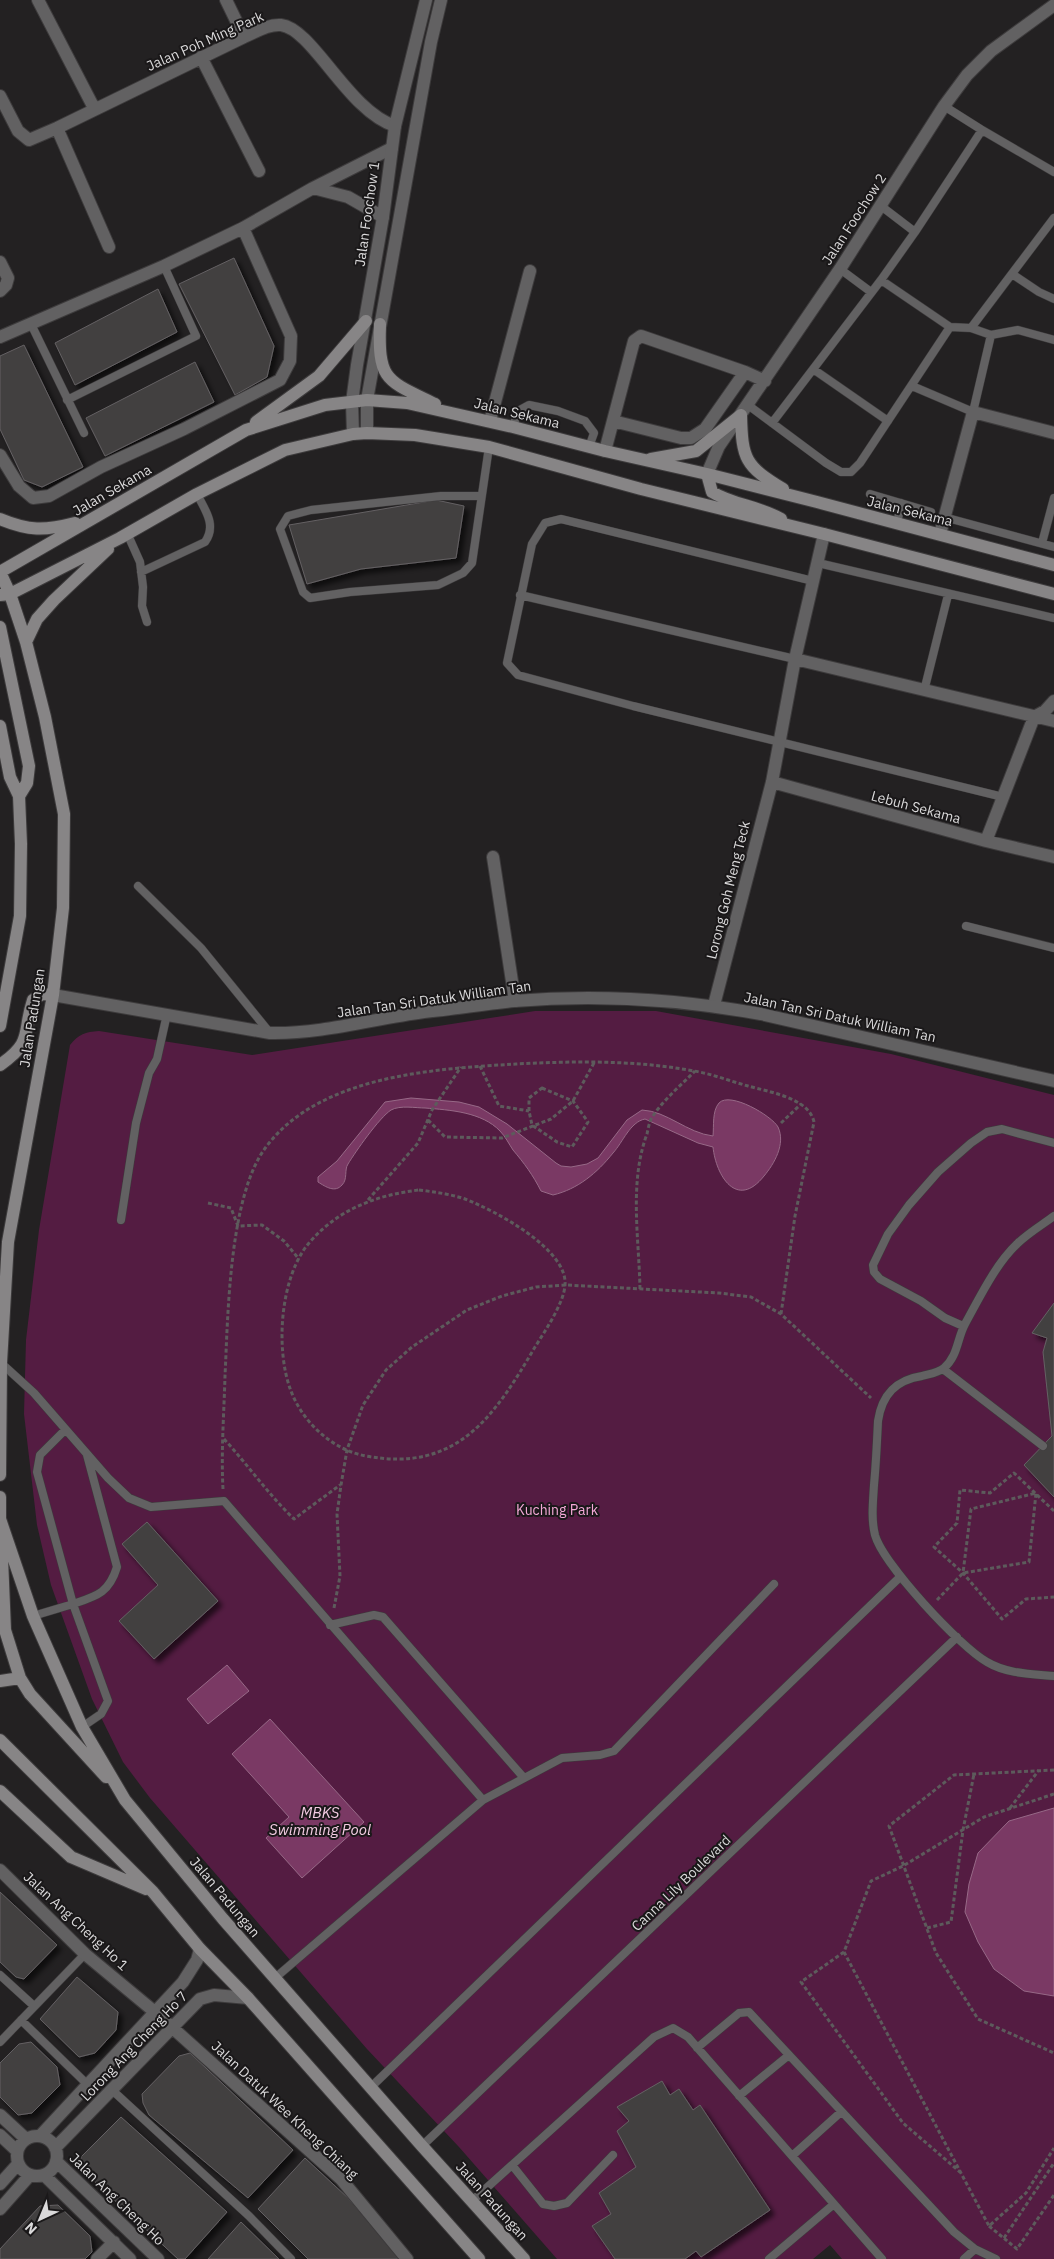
<svg xmlns="http://www.w3.org/2000/svg" width="1054" height="2259" viewBox="0 0 1054 2259" font-family="'IBM Plex Sans',sans-serif">
  <defs>
    <filter id="shadow"><feDropShadow dx="4.5" dy="4.5" stdDeviation="2.5" flood-color="#0009"/></filter>
  </defs>
  <rect width="100%" height="100%" fill="#232122"/>
  <!-- green -->
  <path fill="#541c42" d="M535 1011H656L891 1054 1054 1095V2259H842L830 2245 813 2259H557L459 2147 367 2049 150 1798 123 1762 92 1699 51 1585 37 1525 24 1414 26 1340 39 1230 70 1045C79 1034 85 1032 99 1031L252 1055Z"/>
  <!-- water -->
  <path fill="#7a3964" stroke="#976987" d="M411 1098 459 1102 479 1107 507 1124 556 1163 561 1166 571 1167 587 1164 598 1158 627 1120 642 1110C667 1111 687 1133 713 1136 714 1126 712 1111 719 1103 730 1091 772 1116 778 1127 786 1144 774 1164 764 1176 737 1210 716 1176 713 1147L698 1143 645 1119C630 1122 623 1142 613 1153 597 1173 578 1189 553 1195L541 1191C533 1175 524 1163 513 1150 509 1144 505 1136 500 1131 482 1112 450 1110 425 1108 416 1108 400 1105 391 1110 379 1118 356 1151 348 1164 344 1170 348 1179 342 1185 335 1193 326 1187 318 1182V1177L337 1161 385 1102Z
    M227 1665 249 1691 208 1724 187 1699Z
    M270 1719 364 1822 302 1878 266 1838 289 1817 232 1754Z
    M1054 1808V1996L1024 1991 994 1969 978 1942 965 1912 969 1884 978 1853 1009 1821Z"/>
  <!-- building -->
  <path fill="#423f40" stroke="#646163" filter="url(#shadow)" d="M234 258 274 346 267 377 235 395 179 284Z
    M158 289 177 332 75 385 55 343Z
    M24 345 83 467 42 487 24 480 0 429V356Z
    M195 362 214 402 105 456 86 418Z
    M436 500 464 506 456 558 361 569 307 584 289 525Z
    M1054 1303V1497L1024 1465 1052 1436 1043 1352 1047 1338 1032 1333Z
    M147 1522 218 1601 154 1659 119 1621 158 1585 122 1544Z
    M0 1892 57 1945 24 1979 16 1977 0 1962Z
    M77 1977 118 2012 116 2030 95 2053 79 2057 40 2019Z
    M31 2042 57 2067 60 2085 32 2113 18 2115 0 2097V2063L19 2044Z
    M190 2053 293 2150 248 2198 149 2115 143 2103 142 2094 179 2056Z
    M662 2081 670 2095 679 2089 693 2110 700 2105 770 2210 701 2257 696 2251 685 2259H615L592 2226 611 2214 599 2193 636 2167 617 2131 629 2121 617 2107Z
    M121 2117 227 2212 185 2259H178L81 2169V2157Z
    M305 2158 348 2198 401 2259H308L258 2209Z
    M58 2205 90 2236 92 2252 85 2259H0V2249L40 2206Z
    M241 2222 279 2259H208Z"/>
  <g fill="none" stroke-linecap="round" stroke-linejoin="round">
    <!-- service casing -->
    <g stroke="#3d3b3c" stroke-width="9">
      <path id="service" d="M944 106 982 130 1054 172
        M881 206 915 232
        M840 269 871 292
        M1012 274 1039 292 1054 299
        M881 280 950 327 971 328 991 335 1018 330 1054 340
        M31 324 84 433
        M971 328 1054 218
        M813 369 888 421
        M912 386 973 412 991 335
        M67 400 196 336 164 266
        M748 405 826 463 841 472H851L860 463 950 327
        M772 423 881 280 915 232 982 130
        M513 427 518 411 529 405 558 411 585 421 594 433 589 447
        M870 494 931 512
        M481 496H441L311 510 288 516 280 529 303 592 310 598 350 592 438 585 463 573 472 563 489 447
        M944 517 1054 547
        M897 524 901 503
        M127 533 140 562 143 587 142 606 147 622
        M1042 543 1054 498
        M818 563 1054 618
        M141 572 205 542C217 525 205 510 197 494
        M813 581 561 519 545 523 532 544 507 663 518 675 633 706 1003 797
        M520 595 795 659
        M924 691 948 595
        M138 886 201 948 270 1033
        M966 926 1054 948
        M1054 1216C1042 1225 1028 1233 1017 1244 995 1265 980 1297 965 1324 957 1339 958 1356 944 1368 938 1373 929 1374 922 1376 896 1380 882 1394 878 1421 877 1442 876 1464 874 1485 873 1502 871 1519 875 1535 883 1564 960 1647 987 1662 1007 1674 1032 1674 1054 1676
        M121 1220 136 1123 149 1073 157 1059 167 1014
        M963 1326 945 1318 921 1301 880 1279 874 1272 873 1265 888 1234 909 1205 938 1172 971 1143 987 1132 1002 1129 1054 1143
        M1 1363 34 1393 108 1478 129 1498 151 1507 224 1501 483 1800
        M943 1369 1043 1446
        M33 1616 73 1604 37 1472 40 1455 65 1430
        M330 1625 374 1615 383 1617 524 1778
        M82 1727 101 1714 108 1701 73 1604C97 1596 109 1593 117 1567L87 1455
        M0 1975 34 2006
        M275 1978 483 1800 562 1758 600 1755 614 1751 774 1584
        M21 2020 88 2085
        M0 2042 85 1954
        M697 2048 739 2013 749 2012 954 2232 975 2249 996 2259
        M370 2088 900 1577
        M112 2090 249 2216 291 2259
        M739 2096 789 2055
        M422 2146 957 1637
        M792 2156 841 2112
        M512 2165 543 2204 554 2206 567 2203 613 2155
        M472 2201 654 2037 673 2028 688 2037 882 2259
        M769 2259 834 2204
        M964 2259 975 2249"/>
    </g>
    <!-- minor casing -->
    <g stroke="#3d3b3c" stroke-width="14">
      <path id="minor" d="M38 0 94 108
        M226 0 244 37
        M201 57 259 171
        M0 96 18 131 29 140 57 128 244 37C256 32 268 24 281 25 313 29 348 111 395 126
        M57 128 109 247
        M313 188 348 197 383 217
        M0 262 8 278 6 285 0 291
        M0 337 164 266 243 228 313 188 392 148
        M490 421 530 271
        M613 421 681 438H691L705 429 745 372
        M605 451 634 341 641 336 745 372 765 381
        M0 455 19 486 33 498 49 496 101 467 184 429 280 380 290 361 291 336 243 228
        M707 474 719 446 840 269 944 106 967 75 991 51 1054 5
        M940 534 973 412 1054 433
        M795 659 1054 721
        M772 782 986 841 1054 857
        M986 841 1034 717 1045 711 1054 701
        M493 857 515 1001
        M714 1005 772 782 795 659 824 534
        M0 1870 85 1954 156 2013 341 2179 407 2259
        M0 2115 26 2139
        M0 2135 17 2151
        M17 2156a20 20 0 1 1 40 0a20 20 0 1 1-40 0Z
        M40 2136 183 1982 197 1960 200 1949
        M55 2148 200 1999 214 1995 248 1998
        M56 2161 158 2259
        M44 2175 130 2259
        M0 2184 18 2164
        M0 2209 30 2175
        M97 2259 114 2242"/>
    </g>
    <!-- tertiary casing -->
    <g stroke="#3d3b3c" stroke-width="14">
      <path id="tertiary" d="M367 433V400L431 42 441 0
        M353 434 352 402 357 365 383 217 395 126 426 0
        M53 995 270 1033C322 1034 372 1019 424 1012 454 1009 484 1004 514 1001 597 994 679 999 761 1014L1054 1081"/>
    </g>
    <!-- secondary casing -->
    <g stroke="#3d3b3c" stroke-width="14">
      <path id="secondary" d="M380 324C378 381 386 380 435 404
        M741 415C742 459 745 466 783 489
        M256 422 319 376 366 321
        M651 459 696 451 741 415
        M707 474 712 492C733 505 759 506 781 519
        M0 519C29 531 44 531 75 523
        M0 572 246 430 325 405 367 400 407 403 513 427 605 451 707 474 817 502 1054 565
        M0 572 10 594 26 642 45 717 64 814 63 908 53 995 8 1242 1 1363 0 1475
        M0 595 10 594 120 538 197 494 285 450 353 434 367 433 415 435 489 447 641 489 824 534 1054 594
        M0 627 29 766 27 783 19 796
        M26 642 37 619 54 600 108 549
        M0 726 10 777 19 796 21 844 20 916 0 1026
        M0 1065C34 1041 22 1034 33 1000L42 994 53 995
        M0 1497V1519L33 1616 82 1727 125 1800 223 1919 422 2146 524 2259
        M1 1534 5 1630 20 1678 30 1694 106 1777
        M0 1681 20 1678
        M0 1740 153 1892 200 1949 248 1998 479 2259
        M0 1791 71 1857 146 1889"/>
    </g>
    <!-- path -->
    <path stroke="#5d5b5c" stroke-width="3" stroke-dasharray="4 2.5" stroke-linecap="butt" d="M480 1066 499 1106 529 1111
      M542 1088 573 1101 588 1122 572 1147 557 1142 532 1125 529 1111V1098Z
      M428 1120 445 1137 502 1138 551 1119 573 1101 595 1061
      M781 1123 801 1104
      M419 1190C435 1192 450 1194 465 1199 494 1210 568 1249 565 1285 564 1303 545 1331 535 1347 494 1417 457 1473 366 1456 333 1450 303 1423 291 1391 275 1350 280 1277 309 1243 338 1209 377 1195 419 1190Z
      M368 1200 418 1143 432 1110 461 1067
      M208 1203 231 1208 238 1226 262 1225 284 1241 299 1259
      M640 1289C639 1238 629 1182 647 1134 648 1129 649 1124 651 1119 662 1101 680 1086 695 1071
      M224 1439C248 1465 268 1494 294 1519L340 1485
      M223 1489C221 1452 224 1413 225 1376 228 1315 229 1196 266 1147 320 1075 434 1069 516 1064 576 1061 635 1060 694 1071 712 1074 730 1081 748 1086 769 1092 809 1098 814 1122L795 1216 781 1314
      M1054 1511 1014 1473 990 1493 960 1490 957 1523 934 1547 963 1573 1002 1619 1026 1599 1054 1597
      M937 1600 963 1573 1029 1562 1036 1493 971 1509 963 1573
      M334 1608 340 1576 337 1514 341 1485 347 1450 363 1405 386 1370 412 1347 467 1310 502 1296 536 1287 566 1285 719 1293 751 1297 781 1314 871 1398
      M1054 1770 954 1775 889 1826 936 1953 978 2019 1054 2053
      M1054 1794 984 1817 903 1866 871 1881 844 1952 989 2226 1026 2193 1054 2148
      M1010 1808 1039 1770
      M927 1928 951 1922 963 1830 974 1774
      M844 1952 801 1982 903 2123 960 2172
      M989 2226 1017 2249 1054 2195
      M1004 2238 1054 2163"/>
    <!-- service -->
    <use href="#service" stroke="#626162" stroke-width="8"/>
    <!-- minor -->
    <use href="#minor" stroke="#626162" stroke-width="12"/>
    <!-- tertiary -->
    <use href="#tertiary" stroke="#626162" stroke-width="12"/>
    <!-- secondary -->
    <use href="#secondary" stroke="#878586" stroke-width="12"/>
  </g>
  <g text-anchor="middle" dominant-baseline="central" stroke-width="4" stroke-linejoin="round" paint-order="stroke">
    <!-- street labels -->
    <g font-size="14" fill="#dad9da" stroke="#1a1819">
      <text transform="translate(205 41) rotate(-24)">Jalan Poh Ming Park</text>
      <text transform="translate(367 214) rotate(-82)">Jalan Foochow 1</text>
      <text transform="translate(854 219) rotate(-57)">Jalan Foochow 2</text>
      <text transform="translate(517 413) rotate(14)">Jalan Sekama</text>
      <text transform="translate(112 490) rotate(-30)">Jalan Sekama</text>
      <text transform="translate(910 511) rotate(14)">Jalan Sekama</text>
      <text transform="translate(916 807) rotate(15)">Lebuh Sekama</text>
      <text transform="translate(728 890) rotate(-76)">Lorong Goh Meng Teck</text>
      <text transform="translate(434 999) rotate(-8)">Jalan Tan Sri Datuk William Tan</text>
      <text transform="translate(840 1017) rotate(12)">Jalan Tan Sri Datuk William Tan</text>
      <text transform="translate(32 1018) rotate(-81)">Jalan Padungan</text>
      <text transform="translate(681 1883) rotate(-44)">Canna Lily Boulevard</text>
      <text transform="translate(225 1897) rotate(50)">Jalan Padungan</text>
      <text transform="translate(76 1921) rotate(43)">Jalan Ang Cheng Ho 1</text>
      <text transform="translate(134 2046) rotate(-46)">Lorong Ang Cheng Ho 7</text>
      <text transform="translate(285 2110) rotate(43)">Jalan Datuk Wee Kheng Chiang</text>
      <text transform="translate(117 2199) rotate(44)">Jalan Ang Cheng Ho</text>
      <text transform="translate(492 2201) rotate(48)">Jalan Padungan</text>
    </g>
    <!-- park labels -->
    <g font-size="14" fill="#f4a8d7" stroke="#1a1819">
      <text x="557" y="1510">Kuching Park</text>
    </g>
    <!-- water labels -->
    <g font-size="15" font-style="italic" fill="#f4cce3" stroke="#1a1819">
      <text x="320" y="1812">MBKS<tspan x="320" dy="17">Swimming Pool</tspan></text>
    </g>
  </g>
  <!-- north arrow -->
  <g transform="translate(40 2219) rotate(224)" stroke="#1a1819" stroke-width="4" paint-order="stroke">
  <path d="M0-4L9 19L0 12L-9 19Z" fill="#dad9da"/>
  <text y="-8" font-size="14" font-weight="bold" text-anchor="middle" fill="#dad9da">N</text>
  </g>
</svg>
